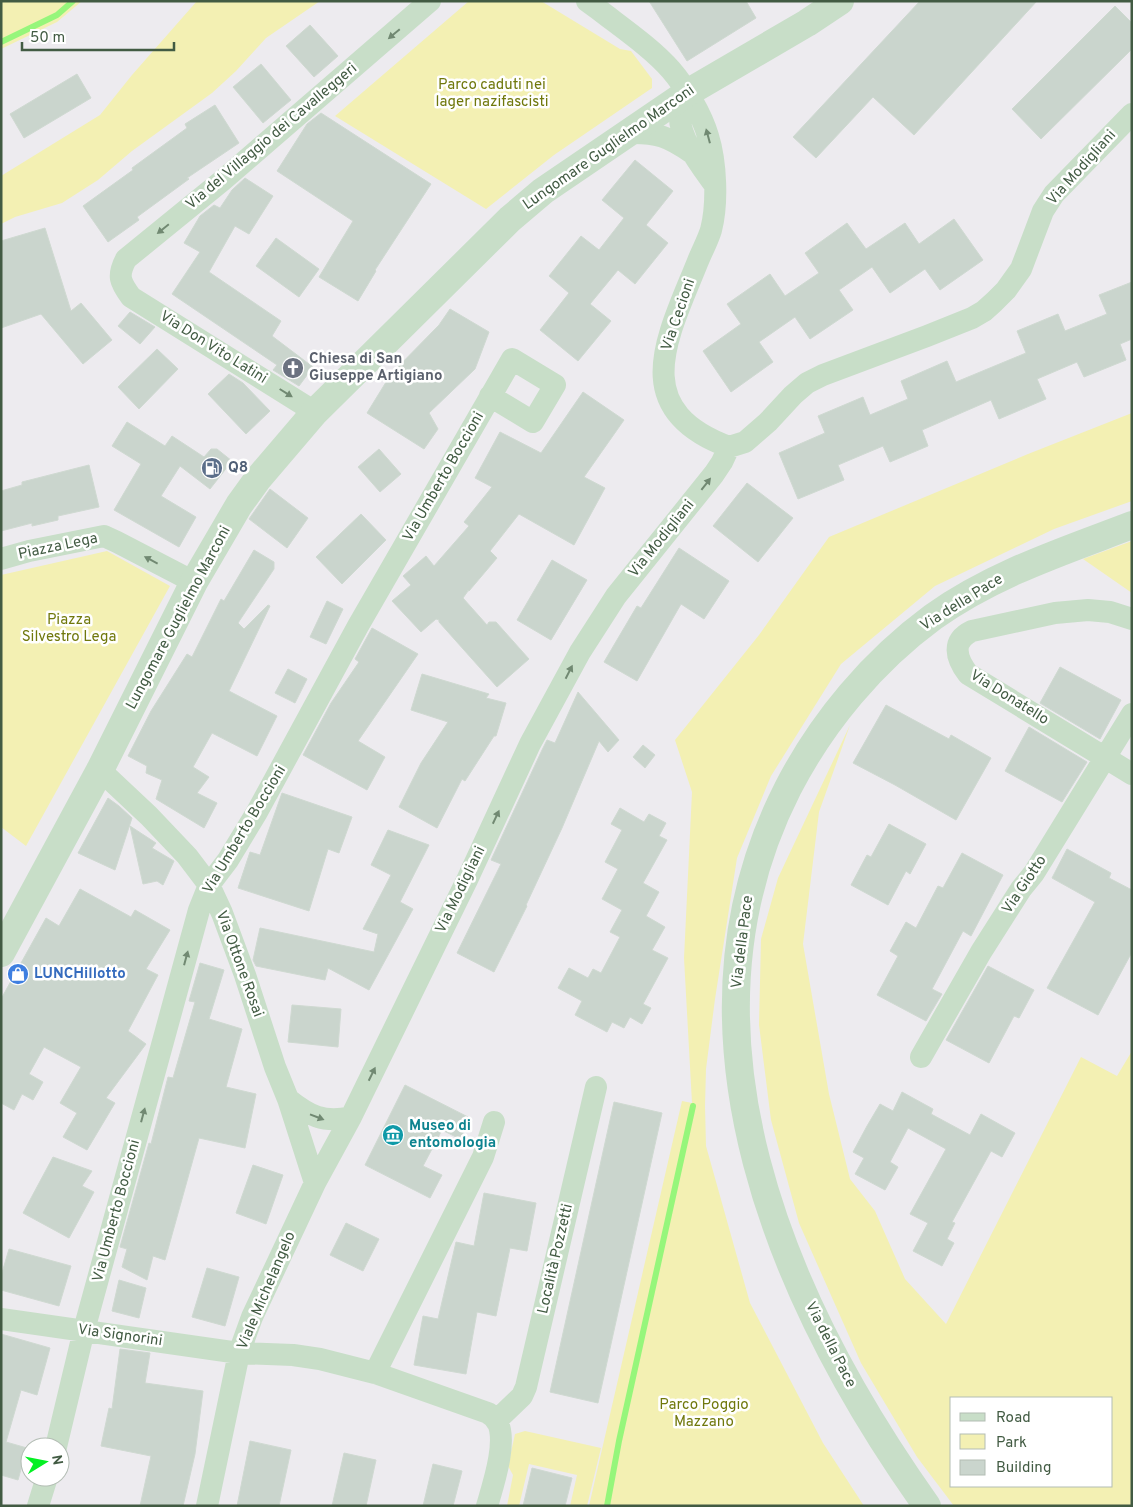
<svg xmlns="http://www.w3.org/2000/svg" width="1133" height="1507" viewBox="0 0 1133 1507" font-family="Overpass,sans-serif">
  <rect width="100%" height="100%" fill="#edebef"/>
  <!-- green -->
  <path fill="#f3f0b3" fill-rule="evenodd" d="M1 1H82L57 22 1 49Z
    M197 1H320L266 38 236 71 212 93 132 151 98 180 62 203 15 217 1 224V176L100 115 132 75Z
    M469 1H541L620 49 631 51 652 79V88L554 155 486 209 335 116Z
    M1132 413V501L1054 529 935 586 841 664 771 776 737 858 715 999 706 1069 705 1106 706 1146 750 1303 823 1443 864 1506H589L682 1101 692 1103 684 958 692 792 675 740 759 635 829 537 1028 454Z
    M1132 541V593L1083 559Z
    M107 551 170 586 26 846 1 827V575Z
    M850 725 819 812 803 944 829 1094 850 1179 875 1211 905 1279 946 1324 1081 1057 1117 1076 1132 1051V1506H954L917 1457 861 1363 799 1223 771 1120 759 1025 761 939 778 878ZM1112 1398V1486H952V1398Z
    M525 1431 601 1448 587 1506H570L577 1475 529 1464 519 1506H507L513 1475 508 1466 515 1434Z"/>
  <g fill="none" stroke-linecap="round" stroke-linejoin="round">
    <!-- stream -->
    <path stroke="#96f67b" stroke-width="6" d="M1 42 57 15 73 1
      M607 1506 619 1441 693 1106"/>
  </g>
  <!-- building -->
  <path fill="#cad5cd" stroke="#cfd9d1" d="M649 1H746L756 18 687 61Z
    M920 1H1037L914 135 873 97 816 158 793 137Z
    M1115 6 1132 23V49L1041 139 1012 109Z
    M310 25 338 56 314 77 286 46Z
    M261 64 291 100 263 123 233 87Z
    M77 74 91 98 24 138 10 114Z
    M215 105 239 143 187 178 189 179 137 217 139 220 108 242 83 206 133 170 132 168 187 128 185 124Z
    M321 113 431 184 375 270 376 271 358 301 319 277 353 221 277 171 307 124Z
    M635 160 673 191 646 225 668 243 635 284 618 270 590 304 611 321 578 361 540 330 569 293 549 276 581 236 599 250 624 218 602 200Z
    M245 178 273 196 249 234 235 226 209 272 281 321 272 336 313 367 299 386 273 370 277 365 172 294 200 252 184 243 200 216 214 205 220 208 232 190Z
    M954 219 983 260 940 290 925 269 890 293 872 267 839 290 853 310 810 339 795 317 759 342 773 362 731 392 703 351 741 324 727 304 770 274 785 296 819 273 805 253 847 223 866 249 905 223 919 244Z
    M45 228 71 311 81 303 112 340 83 364 41 314 1 328V241Z
    M276 238 319 269 299 297 256 266Z
    M1132 282V339L1120 344 1126 360 1084 377 1077 362 1037 379 1046 399 999 419 991 400 922 430 928 446 890 462 883 446 838 465 844 480 798 499 779 453 825 433 818 416 863 397 870 415 908 399 901 381 947 361 956 382 1026 353 1017 331 1058 314 1065 331 1107 314 1099 295Z
    M450 309 489 332 475 369 429 413 438 429 424 449 367 413 391 374 439 325Z
    M130 312 155 327 140 344 118 326Z
    M157 349 178 369 139 409 118 387Z
    M229 374 243 383 270 411 246 434 208 394Z
    M583 392 624 420 584 477 605 488 574 545 519 514 490 551 497 558 469 591 467 590 468 591 463 598 487 625 489 622H496L529 659 497 687 439 622V620L436 619 421 632 392 601 411 585 403 576 426 556 434 566 469 526 464 522 492 487 475 478 500 432 541 453Z
    M127 422 165 446 172 436 204 457 211 449H217L232 461 210 489 180 466 161 496 196 517 179 547 114 510 141 464 112 446Z
    M379 449 401 474 380 492 358 467Z
    M89 465 99 507 58 516V520L32 526V523L1 531V491L22 485V482Z
    M747 483 793 518 758 562 713 526Z
    M270 489 308 518 287 548 249 519Z
    M361 514 386 540 342 584 316 557Z
    M679 548 729 581 704 619 681 604 637 681 604 662 637 606 641 608Z
    M254 550 274 562V569L238 623 244 629 268 605 270 606 229 691 277 716 257 756 212 733 193 767 209 777 197 793 217 803 204 828 156 799 162 780 146 773 147 766 128 756 151 711 187 654 192 657 221 599 224 601Z
    M552 560 587 580 551 640 517 620Z
    M327 601 343 609 326 644 310 637Z
    M372 628 418 654 358 741 385 757 367 790 303 755 331 703 359 662 355 659Z
    M1060 667 1121 700 1100 739 1040 703Z
    M288 669 307 679 295 703 275 693Z
    M422 674 489 694 486 698 506 703 496 736H494L465 781 462 779 437 828 399 807 421 763 448 722 411 710Z
    M578 692 619 740 608 752 599 741 562 828 526 905 527 906 494 972 457 953 501 864 491 860 542 750 547 740 555 743Z
    M886 705 949 739 951 735 991 758 956 820 895 785 853 763Z
    M1029 727 1087 762 1062 802 1005 771Z
    M643 745 655 755 645 768 633 757Z
    M282 793 352 817 339 853 328 849 309 911 238 888 250 852 260 855Z
    M108 798 119 806 132 818 115 870 78 853Z
    M620 808 644 822 649 814 666 823 659 836 667 840 643 883 659 892 646 916 665 927 652 950 668 958 643 1004 651 1008 642 1024 630 1017 624 1028 612 1022 607 1032 575 1015 582 1001 558 988 569 968 588 978 593 969 601 973 620 937 610 932 622 910 602 899 618 869 605 862 622 830 611 824Z
    M889 824 926 844 910 874 906 871 888 905 851 885 867 855 871 857Z
    M130 826 156 843 152 848 174 861 163 885 157 881 143 884Z
    M388 830 429 845 400 902 413 909 369 990 328 968 325 980 256 966 253 960 260 928 374 952 378 934 363 929 391 875 371 865Z
    M1067 849 1111 873 1109 878 1132 890V952L1098 1015 1047 988 1095 902 1052 878Z
    M962 853 1003 875 971 936 963 931 932 989 942 994 926 1021 877 995 898 956 890 951 906 922 916 928 938 886 943 888Z
    M80 889 131 917 135 910 170 930 146 969 158 975 128 1031 146 1044 106 1098 115 1103 87 1150 63 1137 77 1113 60 1103 81 1067 44 1047 29 1074 43 1082 33 1100 22 1094 14 1110 1 1103V999L46 918 59 926Z
    M200 963 224 970 209 1019 242 1029 226 1087 256 1094 245 1148 199 1138 165 1260 153 1256 147 1280 122 1267 127 1249 120 1247 149 1143 151 1144 168 1077 173 1078 195 1002 189 1001Z
    M988 966 1034 990 1019 1018 1014 1016 989 1063 946 1040Z
    M292 1005 341 1009 338 1047 288 1042Z
    M405 1085 470 1118 460 1139 442 1130 423 1166 442 1175 430 1198 365 1165Z
    M902 1092 933 1109 931 1114 970 1135 981 1114 1015 1133 1002 1157 991 1151 952 1222 955 1223 947 1239 954 1243 942 1266 913 1251 928 1223 910 1214 946 1149 908 1128 890 1162 898 1167 885 1190 855 1174 864 1158 853 1152 867 1126 880 1104 893 1111Z
    M614 1102 662 1113 598 1403 550 1392Z
    M53 1157 92 1171 82 1186 94 1192 69 1238 23 1213Z
    M253 1165 283 1175 266 1224 236 1213Z
    M484 1193 536 1203 527 1251 510 1248 496 1316 477 1312 466 1374 414 1365 423 1316 438 1319 456 1242 474 1246Z
    M346 1223 379 1239 363 1271 330 1255Z
    M9 1249 71 1266 59 1306 1 1290V1276Z
    M207 1268 239 1277 225 1326 192 1317Z
    M119 1280 146 1288 139 1318 112 1311Z
    M1 1334 50 1348 37 1395 21 1390 6 1442 27 1448 18 1480 1 1475Z
    M120 1349 150 1353 145 1383 203 1391 195 1454 183 1506H140L151 1456 101 1446 109 1408 112 1409Z
    M250 1441 291 1450 279 1506H237Z
    M344 1453 376 1460 366 1506H332Z
    M433 1464 462 1471 453 1506H423Z
    M532 1468 572 1478 565 1506H523Z"/>
  <g fill="none" stroke-linecap="round" stroke-linejoin="round">
    <!-- minor -->
    <path stroke="#c8dec8" stroke-width="22" d="M587 1 598 9C621 27 652 48 671 70 685 86 702 115 708 136 716 162 718 203 711 230 708 240 702 251 698 261 668 336 626 409 729 447
      M687 93C684 100 680 108 680 115 678 137 702 167 714 184
      M628 133C657 132 669 137 692 153
      M315 412 131 297C120 282 117 276 126 259L223 180 430 1
      M1 559 29 551 104 536 117 542 194 582
      M1132 619 1110 612 1088 610 1055 613 972 631C951 641 956 658 968 674L1132 774
      M100 770 149 816 187 856 209 885 222 913 245 975 275 1067 288 1099 315 1183
      M921 1057 981 952 1021 889 1034 873 1132 714
      M288 1099C308 1115 324 1124 351 1117
      M1 1319 239 1353 293 1355 320 1359 375 1373 488 1413C491 1415 495 1418 497 1421 508 1441 493 1485 487 1506
      M375 1373 483 1157 494 1122
      M496 1421 522 1396 526 1387 596 1087
      M56 1447 84 1330 199 910 209 885 228 860 257 812 358 626 512 359 555 385 533 422 490 396
      M38 1506 47 1477
      M207 1506 239 1353 252 1317 315 1183 351 1117 467 880 530 744 580 652 616 596 714 474 722 462 729 447 745 442 768 422 793 395 807 383 823 375 927 336 972 318 984 311 994 302 1006 290 1021 269 1043 211 1054 194 1132 114"/>
    <!-- tertiary -->
    <path stroke="#c8dec8" stroke-width="28" d="M1 953 100 770 194 582 239 505 257 480 315 412 510 219 543 191 687 93 807 23 840 1
      M927 1506C782 1302 664 1031 788 788 822 722 873 661 933 617 993 574 1064 551 1132 525"/>
  </g>
  <!-- one-way arrows -->
  <defs><path id="oneway-solid" d="M-6-.8H1V-3.2L6.5 0L1 3.2V.8H-6Z" transform="scale(1.25)"/></defs>
  <g fill="#718972">
    <use href="#oneway-solid" transform="translate(394 34) rotate(140)"/>
    <use href="#oneway-solid" transform="translate(708 136) rotate(-105)"/>
    <use href="#oneway-solid" transform="translate(163 229) rotate(141)"/>
    <use href="#oneway-solid" transform="translate(286 393) rotate(32)"/>
    <use href="#oneway-solid" transform="translate(706 484) rotate(-52)"/>
    <use href="#oneway-solid" transform="translate(151 560) rotate(-152)"/>
    <use href="#oneway-solid" transform="translate(569 672) rotate(-63)"/>
    <use href="#oneway-solid" transform="translate(496 817) rotate(-65)"/>
    <use href="#oneway-solid" transform="translate(186 958) rotate(-75)"/>
    <use href="#oneway-solid" transform="translate(372 1074) rotate(-64)"/>
    <use href="#oneway-solid" transform="translate(143 1115) rotate(-75)"/>
    <use href="#oneway-solid" transform="translate(317 1117) rotate(21)"/>
  </g>
  <!-- icons -->
  <defs>
    <g id="church-disc" transform="scale(1.125)"><circle r="9.5" fill="#6b7280" stroke="#fff"/><path d="M-1.2-6h2.4v3.5h3.3v2.4h-3.3V6h-2.4V-.1h-3.3v-2.4h3.3Z" fill="#fff"/></g>
    <g id="fuel-disc" transform="scale(1.125)"><circle r="9.5" fill="#5c6f8a" stroke="#fff"/><path d="M-5.5-6h7V0h2V4h1.3V-2.5L3-4.5l.8-.8L6-3V5H2.5V1h-1V6h-7ZM-4.2-4.7v3.2H.2V-4.7Z" fill="#fff"/></g>
    <g id="shop-disc" transform="scale(1.125)"><circle r="9.5" fill="#3f7fe0" stroke="#fff"/><path d="M-5-2.5h2.3a2.7 3.5 0 0 1 5.4 0H5L5.5 6h-11ZM-1.5-2.5h3a1.5 2.3 0 0 0-3 0Z" fill="#fff"/></g>
    <g id="museum-disc" transform="scale(1.125)"><circle r="9.5" fill="#0f9aa8" stroke="#fff"/><path d="M0-6L6-3V-2H-6V-3ZM-5-1h2V3h-2ZM-1-1h2V3h-2ZM3-1h2V3H3ZM-6 4H6V6H-6Z" fill="#fff"/></g>
  </defs>
  <g fill-rule="evenodd">
    <use href="#church-disc" x="293" y="368"/>
    <use href="#fuel-disc" x="212" y="468"/>
    <use href="#shop-disc" x="18" y="974"/>
    <use href="#museum-disc" x="393" y="1135"/>
  </g>
  <g text-anchor="middle" dominant-baseline="central" stroke-width="5" stroke-linejoin="round" paint-order="stroke">
    <!-- park labels -->
    <g font-size="15" fill="#70780c" stroke="#fff">
      <text x="492" y="85">Parco caduti nei<tspan x="492" dy="17">lager nazifascisti</tspan></text>
      <text x="69" y="620">Piazza<tspan x="69" dy="17">Silvestro Lega</tspan></text>
      <text x="704" y="1405">Parco Poggio<tspan x="704" dy="17">Mazzano</tspan></text>
    </g>
    <!-- street labels -->
    <g font-size="15" fill="#425b43" stroke="#fff">
      <text transform="translate(272 137) rotate(-40)">Via del Villaggio dei Cavalleggeri</text>
      <text transform="translate(609 148) rotate(-35)">Lungomare Guglielmo Marconi</text>
      <text transform="translate(1082 168) rotate(-48)">Via Modigliani</text>
      <text transform="translate(679 315) rotate(-71)">Via Cecioni</text>
      <text transform="translate(213 348) rotate(32)">Via Don Vito Latini</text>
      <text transform="translate(444 477) rotate(-60)">Via Umberto Boccioni</text>
      <text transform="translate(662 539) rotate(-51)">Via Modigliani</text>
      <text transform="translate(58 547) rotate(-12)">Piazza Lega</text>
      <text transform="translate(962 603) rotate(-32)">Via della Pace</text>
      <text transform="translate(179 618) rotate(-62)">Lungomare Guglielmo Marconi</text>
      <text transform="translate(1009 698) rotate(32)">Via Donatello</text>
      <text transform="translate(245 830) rotate(-59)">Via Umberto Boccioni</text>
      <text transform="translate(1025 885) rotate(-56)">Via Giotto</text>
      <text transform="translate(461 890) rotate(-64)">Via Modigliani</text>
      <text transform="translate(743 942) rotate(-83)">Via della Pace</text>
      <text transform="translate(239 964) rotate(70)">Via Ottone Rosai</text>
      <text transform="translate(117 1211) rotate(-75)">Via Umberto Boccioni</text>
      <text transform="translate(556 1259) rotate(-77)">Località Pozzetti</text>
      <text transform="translate(267 1291) rotate(-67)">Viale Michelangelo</text>
      <text transform="translate(120 1336) rotate(8)">Via Signorini</text>
      <text transform="translate(830 1345) rotate(63)">Via della Pace</text>
    </g>
    <!-- worship labels -->
    <g font-size="15" font-weight="bold" fill="#5b616d" stroke="#fff" text-anchor="start">
      <text x="309" y="359">Chiesa di San<tspan x="309" dy="17">Giuseppe Artigiano</tspan></text>
    </g>
    <!-- service labels -->
    <g font-size="15" font-weight="bold" fill="#4e5e75" stroke="#fff" text-anchor="start">
      <text x="228" y="468">Q8</text>
    </g>
    <!-- shop labels -->
    <g font-size="15" font-weight="bold" fill="#366cbe" stroke="#fff" text-anchor="start">
      <text x="34" y="974">LUNCHillotto</text>
    </g>
    <!-- culture labels -->
    <g font-size="15" font-weight="bold" fill="#0d838f" stroke="#fff" text-anchor="start">
      <text x="409" y="1126">Museo di<tspan x="409" dy="17">entomologia</tspan></text>
    </g>
  </g>
  <!-- border -->
  <rect width="1133" height="1507" fill="none" stroke="#425b43" stroke-width="5"/>
  <!-- legend -->
  <rect x="950" y="1397" width="162" height="90" fill="#ffffff" stroke="#b3bdb4"/>
  <rect x="960" y="1413" width="25" height="8" fill="#c8dec8" stroke="#b3bdb4"/>
  <text x="996" y="1422" font-size="15" fill="#425b43">Road</text>
  <rect x="960" y="1434" width="25" height="15" fill="#f3f0b3" stroke="#b3bdb4"/>
  <text x="996" y="1447" font-size="15" fill="#425b43">Park</text>
  <rect x="960" y="1460" width="25" height="15" fill="#cad5cd" stroke="#b3bdb4"/>
  <text x="996" y="1472" font-size="15" fill="#425b43">Building</text>
  <!-- north arrow -->
  <g transform="translate(45 1462) rotate(80)"><circle r="24" fill="#ffffff" stroke="#b3bdb4"/>
  <path d="M0-4L9 19L0 12L-9 19Z" fill="#04f023"/>
  <text y="-8" font-size="14" font-weight="bold" text-anchor="middle" fill="#425b43">N</text>
  </g>
  <!-- scale -->
  <path d="M22 42v8h152v-8" fill="none" stroke="#425b43" stroke-width="2.5"/>
  <text x="30" y="42" font-size="15" fill="#425b43" stroke="#ffffff" stroke-width="4" paint-order="stroke">50 m</text>
</svg>
